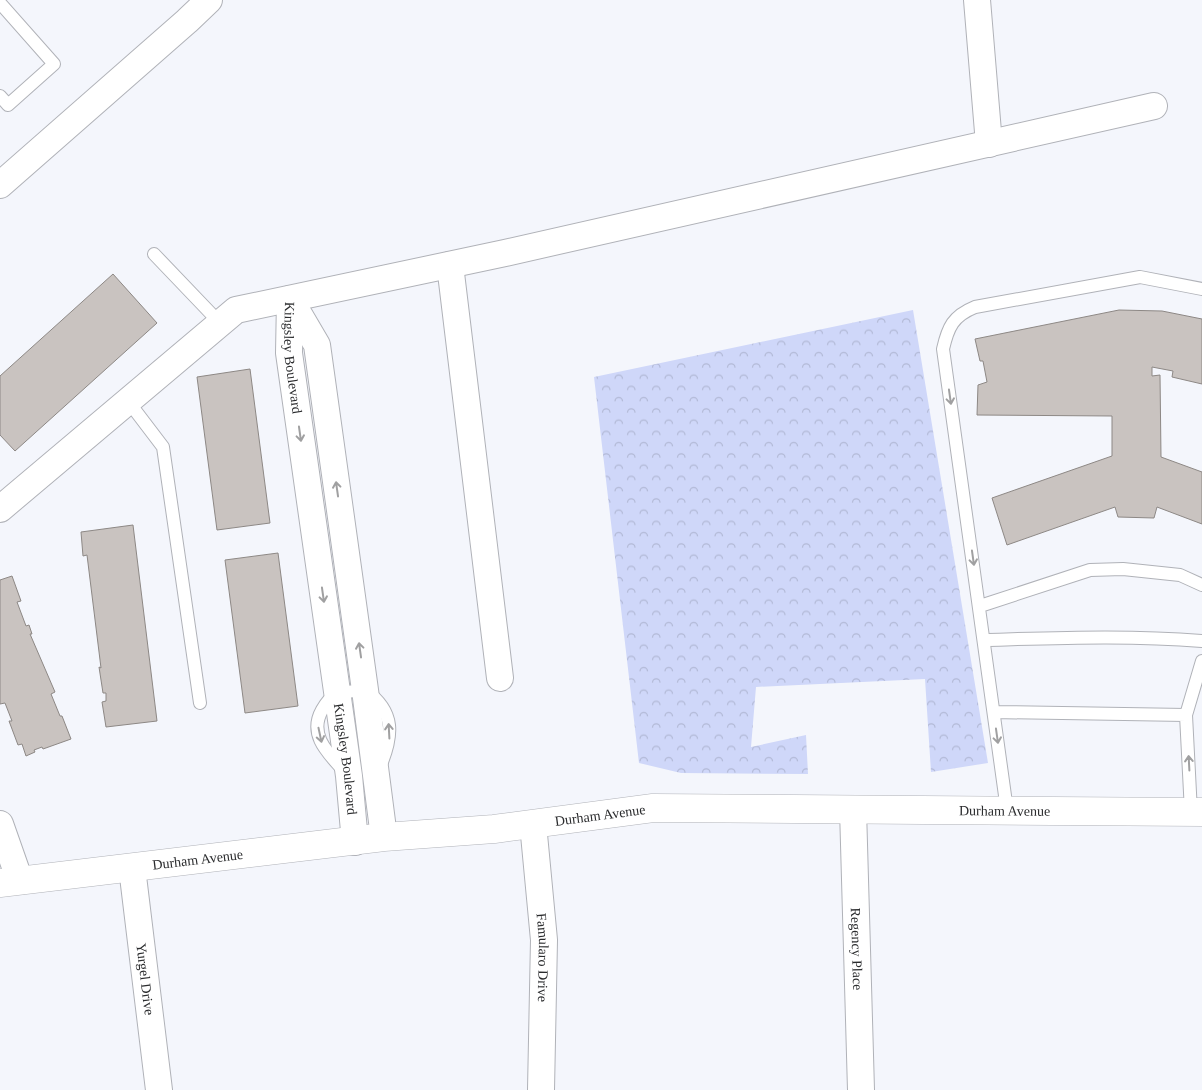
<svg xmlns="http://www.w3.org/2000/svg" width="1202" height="1090" viewBox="0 0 1202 1090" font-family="'Times New Roman',serif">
  <defs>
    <pattern id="forest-crowns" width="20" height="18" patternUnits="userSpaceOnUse" patternTransform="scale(1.25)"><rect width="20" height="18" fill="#cfd7f9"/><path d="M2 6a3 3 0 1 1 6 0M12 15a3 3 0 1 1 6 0" fill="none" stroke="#b2b9d6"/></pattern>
  </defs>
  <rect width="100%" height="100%" fill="#f4f6fc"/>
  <!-- forest -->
  <path fill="url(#forest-crowns)" d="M913 310 988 763 931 772 925 679 756 687 751 747 806 735 808 774 681 773 639 763 594 377Z"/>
  <!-- building -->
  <path fill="#c9c3c0" stroke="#8d8885" d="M113 274 157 323 15 451 0 435V376Z
    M1119 310 1162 311 1202 319V384L1172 377 1173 371 1152 367V376L1160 375 1161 457 1202 472V524L1157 507 1154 518 1118 517 1115 507 1007 545 992 498 1112 456V416L977 415 978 385 987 382 983 361H980L975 339Z
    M250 369 270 523 217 530 197 377Z
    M133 525 157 721 106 727 102 702 106 701V693H103L99 667 101 668 87 555 83 556 81 532Z
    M278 553 298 706 245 713 225 560Z
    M12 576 21 601 17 602 26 626 29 625 32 634H30L55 692 51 694 60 716H62L71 739 43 749 42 747 34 750 35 752 26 756 22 744 18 745 9 721H12L5 703 0 704V580Z"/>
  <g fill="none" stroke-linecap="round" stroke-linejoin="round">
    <!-- lane casing -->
    <g stroke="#b0b2b8" stroke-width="14">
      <path id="lane" d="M0 3 54 64 8 105 0 96
        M154 254 220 323
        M128 401 163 447 200 703
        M980 606 1090 570 1123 569 1180 575 1202 585
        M984 640C1057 638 1130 635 1202 641
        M994 712 1186 715
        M344 771C328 753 308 735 322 710 326 703 330 697 338 694 347 691 357 691 365 690 396 712 393 736 380 767
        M1007 810 943 349C948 327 953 316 975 307L1140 277 1202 289
        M1191 812 1186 715 1202 661"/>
    </g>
    <!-- street casing -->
    <g stroke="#b0b2b8" stroke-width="28">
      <g id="street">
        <path d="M977 0 989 144"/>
        <path d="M0 185 187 21 209 0"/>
        <path d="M450 265 500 678"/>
        <path d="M290 299 317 345 365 690 384 837"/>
        <path id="s1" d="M290 299 289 353 349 776 355 842"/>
        <path d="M0 509 236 310 505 253 1154 106"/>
        <path id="s2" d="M853 809 861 1090"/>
        <path d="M0 824 20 881"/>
        <path id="s3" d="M533 824 544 940 541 1090"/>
        <path id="s4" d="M132 868 159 1090"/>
      </g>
    </g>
    <!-- secondary casing -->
    <g stroke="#b0b2b8" stroke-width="29">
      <g id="secondary">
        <path id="s5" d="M0 883 384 837 494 829 653 808 1202 812"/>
      </g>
    </g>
    <!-- lane -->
    <use href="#lane" stroke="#fff" stroke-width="12"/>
    <!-- street -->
    <use href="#street" stroke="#fff" stroke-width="26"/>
    <!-- secondary -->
    <use href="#secondary" stroke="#fff" stroke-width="28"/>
  </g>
  <!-- one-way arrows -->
  <defs><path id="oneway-shaft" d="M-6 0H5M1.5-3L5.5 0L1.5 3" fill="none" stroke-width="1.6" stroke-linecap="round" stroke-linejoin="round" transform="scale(1.25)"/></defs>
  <g stroke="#a0a0a1">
    <use href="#oneway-shaft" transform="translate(950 397) rotate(82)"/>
    <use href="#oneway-shaft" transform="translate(300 434) rotate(82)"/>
    <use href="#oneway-shaft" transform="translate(337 489) rotate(-98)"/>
    <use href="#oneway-shaft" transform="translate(973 558) rotate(82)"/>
    <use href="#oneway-shaft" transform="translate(323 595) rotate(82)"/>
    <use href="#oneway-shaft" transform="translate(360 650) rotate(-98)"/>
    <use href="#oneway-shaft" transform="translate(389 731) rotate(-93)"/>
    <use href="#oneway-shaft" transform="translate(320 735) rotate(78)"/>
    <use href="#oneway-shaft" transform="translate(997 736) rotate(82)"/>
    <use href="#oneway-shaft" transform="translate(1189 763) rotate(-93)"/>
  </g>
  <g text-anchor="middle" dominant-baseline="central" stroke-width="4" stroke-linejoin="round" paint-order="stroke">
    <!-- street labels -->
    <g font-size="14" fill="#2b2c2e" stroke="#fff">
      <text stroke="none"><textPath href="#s1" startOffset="59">Kingsley Boulevard</textPath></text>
      <text stroke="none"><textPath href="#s1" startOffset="464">Kingsley Boulevard</textPath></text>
      <text stroke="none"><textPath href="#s5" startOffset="1009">Durham Avenue</textPath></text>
      <text stroke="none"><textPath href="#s5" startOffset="604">Durham Avenue</textPath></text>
      <text stroke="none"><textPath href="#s5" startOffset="199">Durham Avenue</textPath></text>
      <text stroke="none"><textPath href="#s2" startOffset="140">Regency Place</textPath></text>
      <text stroke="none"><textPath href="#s3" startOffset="134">Famularo Drive</textPath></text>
      <text stroke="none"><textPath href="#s4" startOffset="112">Yurgel Drive</textPath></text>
    </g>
  </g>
</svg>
